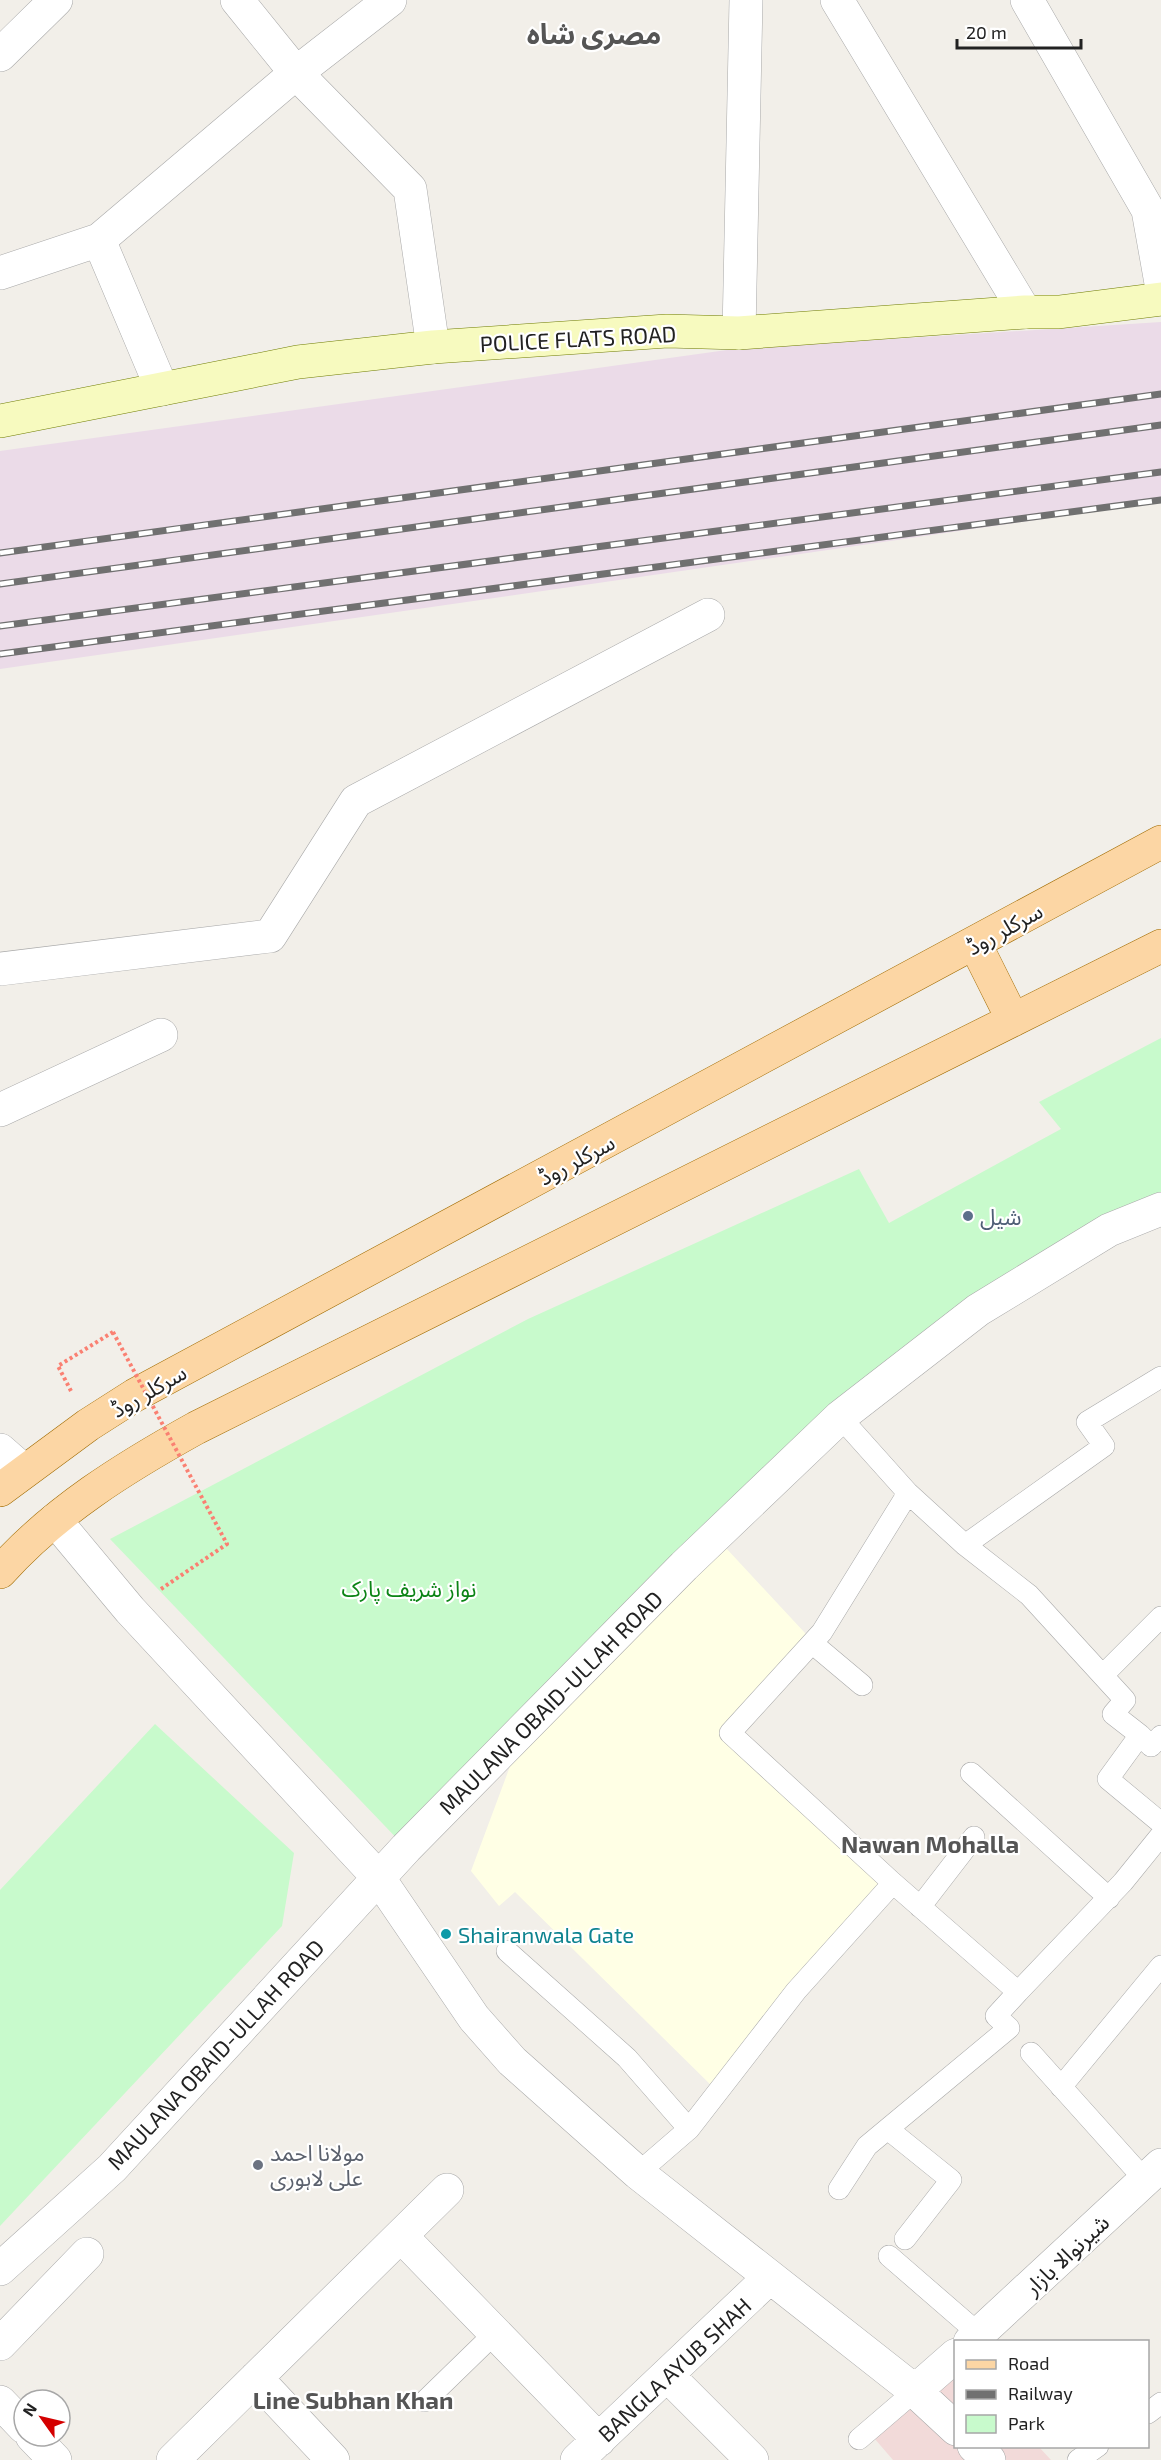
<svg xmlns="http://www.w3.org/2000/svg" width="1161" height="2460" viewBox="0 0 1161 2460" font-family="'Exo 2','Noto Sans Arabic',sans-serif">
  <rect width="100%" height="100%" fill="#f2efe9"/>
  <!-- commercial -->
  <path fill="#f2dad9" d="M955 2355 956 2446 1039 2447 1051 2460H893L868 2431Z"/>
  <!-- industrial -->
  <path fill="#ebdbe8" d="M1161 322V502L0 669V451L734 349Z"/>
  <!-- education -->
  <path fill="#ffffe5" d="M726 1548 818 1647 730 1733 893 1883 718 2092 515 1892 499 1906 471 1871 512 1761Z"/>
  <!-- park -->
  <path fill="#c8facc" d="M1161 1038V1210L840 1417 406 1848 110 1539 528 1319 859 1169 889 1223 1061 1129 1039 1102Z
    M155 1724 294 1853 282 1926 0 2226V1890Z"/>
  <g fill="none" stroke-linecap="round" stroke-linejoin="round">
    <!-- lane casing -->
    <g stroke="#a9a9a9" stroke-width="22">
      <path id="lane" d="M908 1493 965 1545 1029 1595 1125 1700 1113 1714 1140 1735 1108 1779 1161 1823
        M965 1545 1104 1446 1087 1422 1161 1377
        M812 1643 862 1685
        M1103 1675 1161 1617
        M1140 1735 1151 1746 1161 1736
        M971 1773 1109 1898
        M920 1907 974 1837
        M507 1951 627 2058 689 2129
        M1018 1992 1123 1882 1161 1835
        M1031 2053 1145 2180
        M1061 2087 1161 1966
        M889 2130 951 2180 905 2239
        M638 2173 689 2129 796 1991 893 1883
        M839 2189 867 2146 1009 2028 996 2016 1018 1992 893 1883 730 1733 822 1632 908 1493 840 1417
        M889 2256 979 2334
        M425 2401 495 2333
        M1148 2413 1161 2403
        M859 2439 915 2391
        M1078 2460 1098 2446"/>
    </g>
    <!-- street casing -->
    <g stroke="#a9a9a9" stroke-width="34">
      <path id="street" d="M237 0 296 73 410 189 433 347
        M837 0 1025 312
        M1027 0 1148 210 1161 283
        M0 55 56 0
        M99 240 162 389
        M0 273 99 240 296 73 390 0
        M739 333 746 0
        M0 969 270 936 356 801 708 615
        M0 1110 161 1035
        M0 1450 24 1471
        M55 1520 130 1610 378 1877 474 2018 512 2061 638 2173 915 2391 956 2429
        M401 2236 599 2440
        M0 2269 112 2168 406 1848 684 1566 840 1417 978 1310 1109 1230 1161 1209
        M970 2342 1161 2165
        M0 2344 87 2254
        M667 2375 752 2460
        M256 2378 333 2460
        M915 2391 956 2355
        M0 2402 24 2427
        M32 2436 55 2460
        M974 2446 989 2460
        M173 2460 447 2190
        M577 2460 770 2277"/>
    </g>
    <!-- secondary casing -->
    <g stroke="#707d05" stroke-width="34">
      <path id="secondary" d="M0 421 298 362 433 347 667 331 739 333 1025 312H1059L1161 299"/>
    </g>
    <!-- primary casing -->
    <g stroke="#a06b00" stroke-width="34">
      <path id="primary" d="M975 944 1013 1020
        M0 1490 88 1425 135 1395 1161 842
        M0 1572C56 1510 124 1468 196 1428L1161 946"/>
    </g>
    <!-- path -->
    <path stroke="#fa8072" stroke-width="4" stroke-dasharray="3 3" stroke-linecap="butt" d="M71 1391 58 1366 113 1332
      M161 1589 227 1544 193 1481"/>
    <!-- lane -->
    <use href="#lane" stroke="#fff" stroke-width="21"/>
    <!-- street -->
    <use href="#street" stroke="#fff" stroke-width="33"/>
    <!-- secondary -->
    <use href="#secondary" stroke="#f7fabf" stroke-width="33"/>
    <!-- primary -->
    <use href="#primary" stroke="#fcd6a4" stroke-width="33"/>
    <!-- rail casing -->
    <g stroke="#707070" stroke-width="7">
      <path id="rail" d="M0 553 1161 394
        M0 584 1161 425
        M0 626 1161 472
        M0 654 1161 500"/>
    </g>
    <!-- rail -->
    <use href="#rail" stroke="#fff" stroke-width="4.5" stroke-dasharray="14" stroke-linecap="butt"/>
    <!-- path-bridge -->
    <path stroke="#fa8072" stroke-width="4" stroke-dasharray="3 3" stroke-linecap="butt" d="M113 1332 193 1481"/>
  </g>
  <!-- markers -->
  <circle fill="#5c6f8a" stroke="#fff" stroke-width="2" cx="968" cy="1216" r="6"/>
  <circle fill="#0f9aa8" stroke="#fff" stroke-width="2" cx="446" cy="1934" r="6"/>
  <circle fill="#6b7280" stroke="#fff" stroke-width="2" cx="258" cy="2165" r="6"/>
  <g text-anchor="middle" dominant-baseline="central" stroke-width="4.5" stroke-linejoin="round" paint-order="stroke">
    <!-- street labels -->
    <g font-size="22" fill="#222" stroke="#fff">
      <text transform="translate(578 338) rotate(-3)">POLICE FLATS ROAD</text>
      <text transform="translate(1004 928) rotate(-29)">سرکلر روڈ</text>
      <text transform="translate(576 1159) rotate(-28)">سرکلر روڈ</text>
      <text transform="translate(148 1390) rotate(-30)">سرکلر روڈ</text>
      <text transform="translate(550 1702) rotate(-45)">MAULANA OBAID-ULLAH ROAD</text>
      <text transform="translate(215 2054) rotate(-47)">MAULANA OBAID-ULLAH ROAD</text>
      <text transform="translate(1066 2254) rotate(-43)">شیرنوالا بازار</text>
      <text transform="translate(674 2369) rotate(-43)">BANGLA AYUB SHAH</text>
    </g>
    <!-- service labels -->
    <g font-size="22" fill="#4e5e75" stroke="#fff" text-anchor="start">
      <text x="980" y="1216">شیل</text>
    </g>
    <!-- park labels -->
    <g font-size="22" fill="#0c8416" stroke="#fff">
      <text x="409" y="1588">نواز شریف پارک</text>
    </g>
    <!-- culture labels -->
    <g font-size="22" fill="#0d838f" stroke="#fff" text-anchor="start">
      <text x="458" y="1934">Shairanwala Gate</text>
    </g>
    <!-- worship labels -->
    <g font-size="22" fill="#5b616d" stroke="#fff" text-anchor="start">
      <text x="270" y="2152">مولانا احمد<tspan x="270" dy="25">علی لاہوری</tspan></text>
    </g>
    <!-- neighbourhood labels -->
    <g font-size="24" font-weight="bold" fill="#555" stroke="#fff">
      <text x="930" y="1843">Nawan Mohalla</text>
      <text x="353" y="2399">Line Subhan Khan</text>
    </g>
    <!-- district labels -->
    <g font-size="28" font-weight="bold" fill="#555" stroke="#fff">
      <text x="594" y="33">مصری شاہ</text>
    </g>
  </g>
  <!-- legend -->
  <rect x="954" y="2340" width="195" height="108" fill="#ffffff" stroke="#a7a7a7" stroke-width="1.5"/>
  <rect x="966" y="2360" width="30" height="9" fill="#fcd6a4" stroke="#a7a7a7" stroke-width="1.5"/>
  <text x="1008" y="2370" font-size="18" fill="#222222">Road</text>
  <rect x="966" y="2390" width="30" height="9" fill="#707070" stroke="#a7a7a7" stroke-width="1.5"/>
  <text x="1008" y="2400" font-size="18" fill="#222222">Railway</text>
  <rect x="966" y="2415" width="30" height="18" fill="#c8facc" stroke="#a7a7a7" stroke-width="1.5"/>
  <text x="1008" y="2430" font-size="18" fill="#222222">Park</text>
  <!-- north arrow -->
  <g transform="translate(42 2418) rotate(304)"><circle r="28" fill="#ffffff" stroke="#a7a7a7" stroke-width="1.5"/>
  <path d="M0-4.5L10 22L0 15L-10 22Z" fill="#d40000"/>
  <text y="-9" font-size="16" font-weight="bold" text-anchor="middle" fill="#222222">N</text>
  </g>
  <!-- scale -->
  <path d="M957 39v9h124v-9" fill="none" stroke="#222222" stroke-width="3"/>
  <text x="966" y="39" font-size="18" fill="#222222" stroke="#ffffff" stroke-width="4.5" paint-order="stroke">20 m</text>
</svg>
